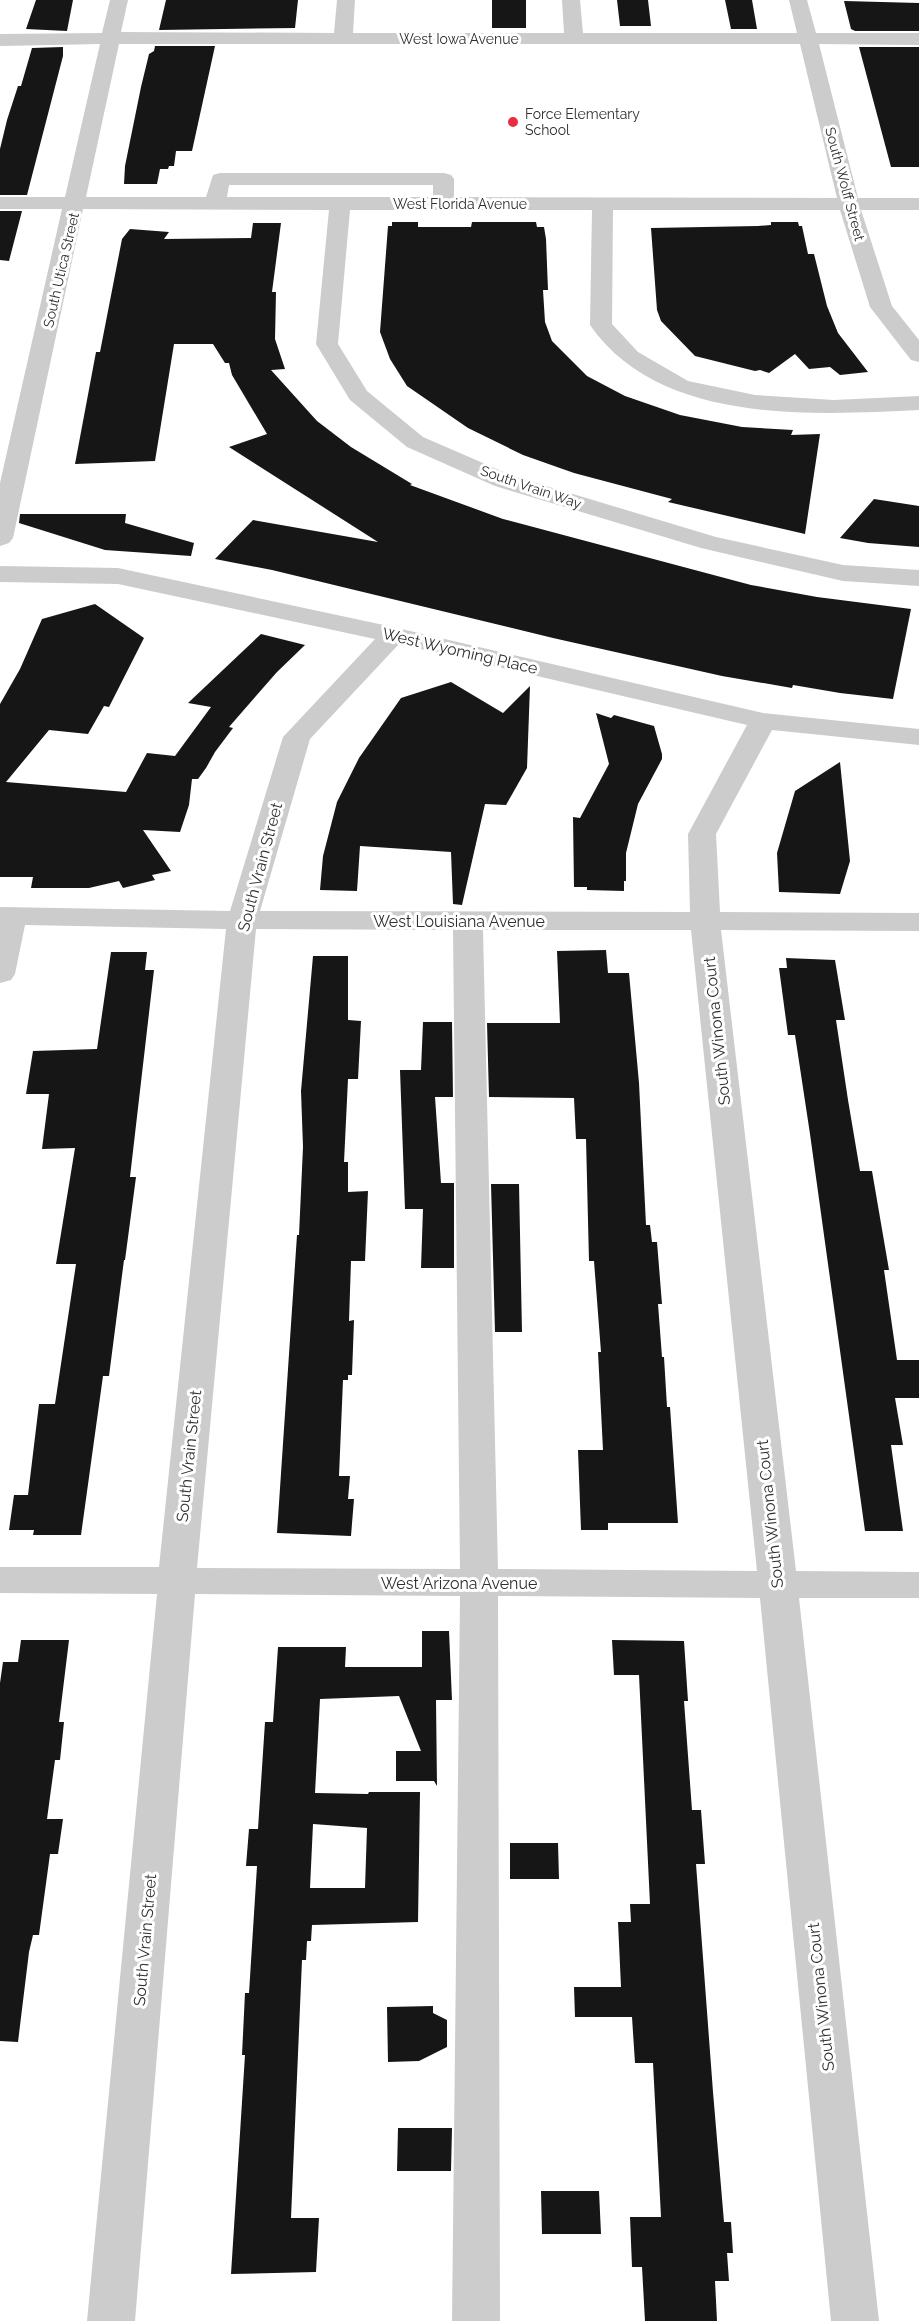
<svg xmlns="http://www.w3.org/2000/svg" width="919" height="2321" viewBox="0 0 919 2321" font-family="Raleway,sans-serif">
  <rect width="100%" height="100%" fill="#fff"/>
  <!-- building -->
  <path fill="#161616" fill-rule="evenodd" d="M36 0H73L67 31 26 29Z
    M166 0H298L295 28 159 30Z
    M492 0H526V28H492Z
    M617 0H648L651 26H620Z
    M725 0H752L757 29H731Z
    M844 1 919 3V31H855L851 29Z
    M155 46H215L192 151H176L174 166H169L168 169H160L157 184H124L125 166 141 87 149 54 154 51Z
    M63 47V56L27 195H0V149L7 120 18 86H21L32 48Z
    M859 47H919V167H891Z
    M0 211H22L9 261 0 260Z
    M392 222H418V227H471L472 222H536L537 227H544L546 239 548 290H543L545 322 552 341 587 376 625 396 680 415 742 427 793 430 791 435 820 434 805 534 668 502 672 499 574 473 523 455 468 428 407 386 390 359 380 332 388 226H392Z
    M771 222H798L799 226H802L808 254H814L827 306 838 333 868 372 840 375 830 367 809 369 795 354 769 373 760 370 755 371 695 356 661 321 657 310 651 228 758 226 771 225Z
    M253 223H281L272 292H276L275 339 285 369 271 370 317 421 351 447 412 484 410 485 503 519 751 585 817 597 911 609 893 699 840 693 793 685 792 688 722 676 553 638 272 570 215 559 253 520 378 542 229 447 267 434 232 375 229 363H225L213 344H174L155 461 75 464 96 352H100L122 239 130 229 169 232 164 239 251 238Z
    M874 499 919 506V547L868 543 840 538Z
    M20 514H126L125 523 194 543 191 556 105 550 19 523Z
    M95 604 144 638 109 707 104 706 88 734 49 730 6 782 126 792 147 753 175 756 211 707 188 703 261 634 305 645 277 672 229 727 233 728 215 752 206 768 198 779H192L189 805 180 832 143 830 171 871 152 875 155 880 123 888 119 881 89 888H31L33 877H0V704L20 669 42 619Z
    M451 682 503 713 530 686 527 768 506 805 485 804 462 905 453 904 451 852 360 846 357 891 320 890 323 856 337 802 359 758 401 698Z
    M596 713 611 718 614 715 654 726 662 754V759L638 804 626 853V881H624V891L587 890V887H574L573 817 580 818 609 764Z
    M840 762 850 861 840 894 779 892 777 853 795 791Z
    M606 950 608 973H629L639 1083 646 1225H650L652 1242H657L662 1304H658L662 1357H664L667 1407H670L678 1523H608V1530H581L578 1450H603L598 1352H601L594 1261H589L586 1139H576L574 1098 489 1097 487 1023H560L557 951Z
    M111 952H147L145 970H154L130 1177H136L125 1260H124L109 1376H103L81 1535H33L34 1530H9L14 1495H28L39 1404H55L76 1264H56L75 1148 42 1149 49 1094H26L33 1051 97 1049Z
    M313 956H348V1020L361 1021 358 1079H348L344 1162H348V1192L368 1191 365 1261H351L349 1321 354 1320 352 1375H348V1380H343L339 1476H350L348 1499H354L351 1536 277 1533 297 1235H299L303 1147 301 1091Z
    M786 958 835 960 845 1020H836L848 1100 860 1171H872L889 1270H884L897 1360H919V1398H895L903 1445H891L903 1531H865L810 1134 795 1035H788L779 968H787Z
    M423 1022H452L453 1097H435L441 1183H454V1268H421L423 1209H405L400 1070H421Z
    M491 1184H519L522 1332H495Z
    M422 1631H449L452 1700H436L437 1786 434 1781H396V1751H421L399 1696 320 1699 315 1793 368 1794 369 1792H420L418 1922 312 1925 311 1941H307L306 1960H302L291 2218H319L316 2272 231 2274 245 2055H242L245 1993H249L257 1866H246L249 1829H258L265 1722H273L278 1647H346L345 1667H422ZM313 1824 367 1828 365 1888H310Z
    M21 1640H69L59 1722H64L60 1760H55L47 1819H63L58 1854H50L39 1935H33L29 1952 18 2042 0 2041V1683L3 1662H18Z
    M612 1640 684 1641 688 1701H684L692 1810H701L705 1864H696L713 2092 724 2222H731L733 2253H727L729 2281H715L717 2321H645L642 2267H632L630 2217H661L653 2063H635L632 2017H575L574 1987H621L618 1922H631L630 1904H650L639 1675H614Z
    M510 1843H558L559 1879H510Z
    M433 2006V2013L447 2020V2047L419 2061 388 2062 387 2007Z
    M398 2128H452L451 2171H397Z
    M541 2191H599L601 2234H542Z"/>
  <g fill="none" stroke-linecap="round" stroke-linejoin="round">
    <!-- minor -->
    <path fill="#ccc" fill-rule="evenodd" d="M110 0H128L121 32 334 33 337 0H355L353 33H564L562 0H580L583 33H797L789 0H807L816 33H919V45L819 44 858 198H919V210H861L892 306 919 340V362L911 360 870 307 840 210H613L612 324 638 352 688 381 755 395 834 400 919 396V410C812 415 659 425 590 325L592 210H350L338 344 367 391 423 437 513 476 716 537 843 565 919 570V586L843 581 701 548 495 486 407 447 350 400 316 344 329 210 83 209 13 538 9 543 0 546V483L62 209H0V197H65L100 44 0 46V34L102 33ZM119 44H800L837 198 454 197V179L451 175 444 173H220L213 175 206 197H86ZM229 185H433V197H227Z
      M0 566 118 568 393 627 763 713 919 729V745L772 730 716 834 720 912 919 913V931L721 930 796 1571 919 1572V1598H799L879 2321H831L760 1598 498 1596 500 2321H452L460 1596 195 1594 135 2321H87L157 1594 0 1593V1567H159L226 929 25 925 15 974 11 980 0 983V907L230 911 283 737 375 639 118 584 0 582ZM399 644 747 725 688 834 690 912 260 911 310 739ZM256 929 453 930 460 1569 197 1568ZM483 930H691L757 1571 498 1569Z"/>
  </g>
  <!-- markers -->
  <circle fill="#eb2b40" stroke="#fff" stroke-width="2" cx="513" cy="122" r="6"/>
  <g text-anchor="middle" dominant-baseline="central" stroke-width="6" stroke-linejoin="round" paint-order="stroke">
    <!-- far-street labels -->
    <g font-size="14" fill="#2f2f2f" stroke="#fff">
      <text x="459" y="39">West Iowa Avenue</text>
      <text transform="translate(845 184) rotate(75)">South Wolff Street</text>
      <text x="460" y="204">West Florida Avenue</text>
      <text transform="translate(61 270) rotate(-77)">South Utica Street</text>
      <text transform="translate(531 487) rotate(19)">South Vrain Way</text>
    </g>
    <!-- far-poi labels -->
    <g font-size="14" fill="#2f2f2f" stroke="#fff" text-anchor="start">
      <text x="525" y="114">Force Elementary<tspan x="525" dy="16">School</tspan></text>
    </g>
    <!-- street labels -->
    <g font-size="16" fill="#2f2f2f" stroke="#fff">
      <text transform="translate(460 651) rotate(13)">West Wyoming Place</text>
      <text transform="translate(260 867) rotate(-75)">South Vrain Street</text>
      <text x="459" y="921">West Louisiana Avenue</text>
      <text transform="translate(717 1031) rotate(-96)">South Winona Court</text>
      <text transform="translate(189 1456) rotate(-84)">South Vrain Street</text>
      <text transform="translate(770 1514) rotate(-96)">South Winona Court</text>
      <text x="459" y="1583">West Arizona Avenue</text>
      <text transform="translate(145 1940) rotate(-85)">South Vrain Street</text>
      <text transform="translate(821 1997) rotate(-96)">South Winona Court</text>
    </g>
  </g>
</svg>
